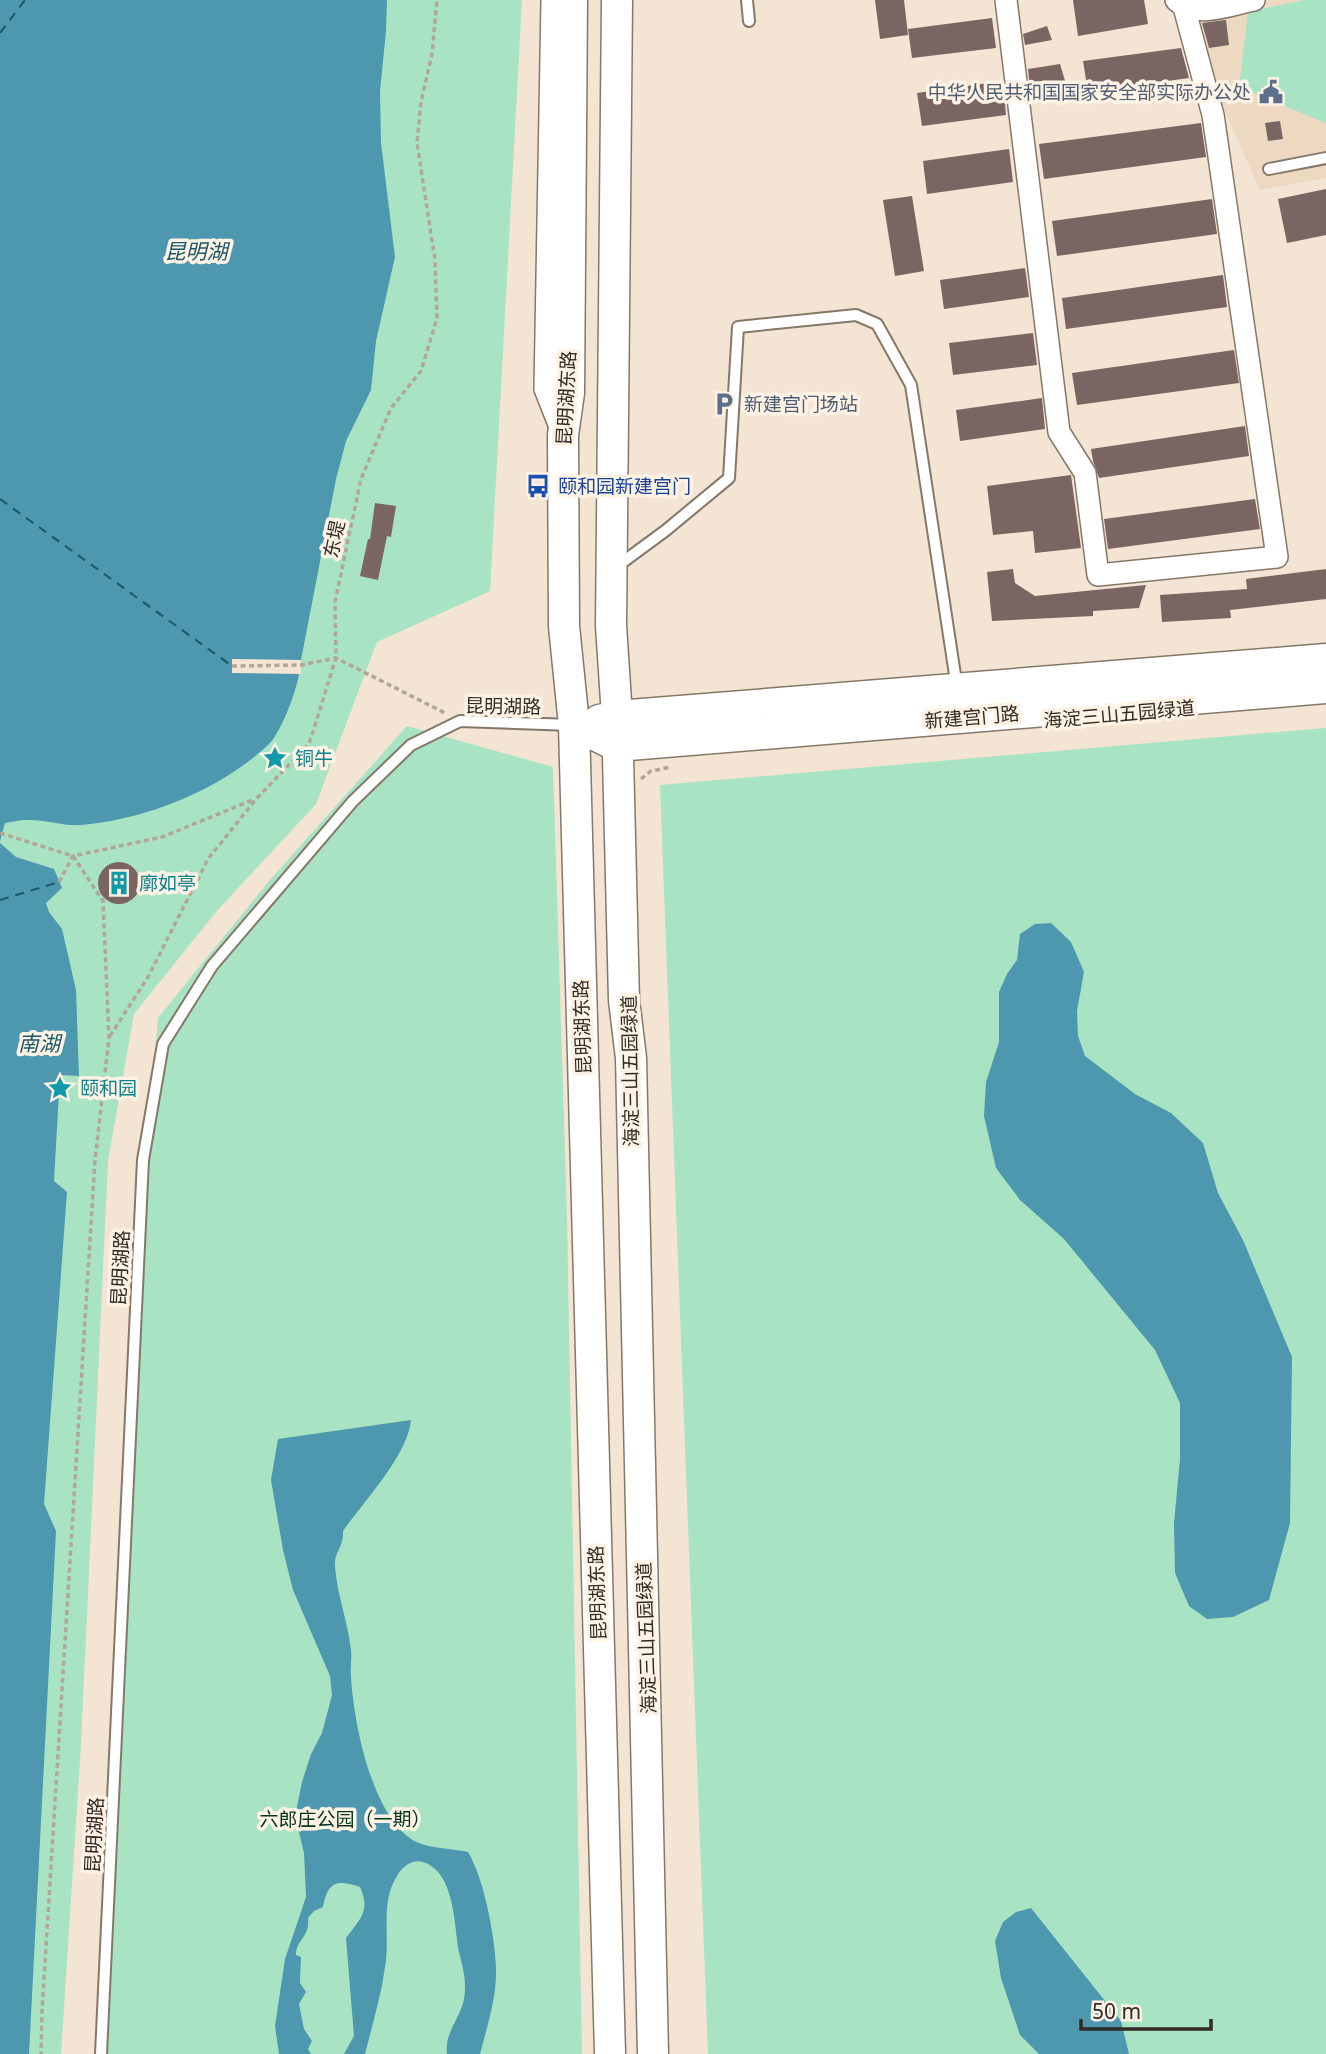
<svg xmlns="http://www.w3.org/2000/svg" width="1326" height="2054" viewBox="0 0 1326 2054" font-family="'Noto Sans','Noto Sans SC',sans-serif">
  <rect width="100%" height="100%" fill="#f3e4d3"/>
  <!-- built -->
  <path fill="#edd8c2" d="M1175 0H1326V178L1260 190Z"/>
  <!-- green -->
  <path fill="#a8e4c3" d="M0 0H522L490 591 377 642 316 804 216 912 134 1014 108 1161 81 1744 61 2054H0Z
    M1304 0H1326V123L1239 87 1248 12Z
    M407 726 553 767 567 1217 582 2054H101L138 1263 158 1018 269 881Z
    M1326 728V2054H708L660 785Z"/>
  <!-- water -->
  <path fill="#4d98ae" d="M0 0H387L386 31 380 91 381 143 395 257 376 341 371 390 346 441 336 479 301 660C301 680 283 730 269 744 221 790 145 820 80 825 62 826 44 819 26 820 19 820 12 822 5 823L0 841Z
    M0 843 16 857 54 869 62 888 46 903 49 912 62 929 76 990 79 1076 60 1075 54 1181 67 1192 44 1504 56 1531 29 2054H0Z
    M1051 923 1071 942 1084 972 1077 1011 1078 1036 1085 1056 1135 1094 1171 1113 1203 1143 1218 1193 1243 1240 1292 1357 1290 1523 1269 1600 1233 1617 1207 1619 1189 1606 1175 1573 1174 1523 1180 1459V1403L1155 1350 1064 1239 1020 1200 996 1168 984 1116 986 1082 999 1042V992L1007 974 1017 960 1020 934 1035 924Z
    M411 1420C408 1455 364 1501 343 1531 344 1548 334 1551 335 1566 337 1595 348 1622 351 1650 352 1659 350 1668 351 1677 354 1724 371 1811 411 1839 426 1849 451 1848 468 1852 484 1878 495 1937 496 1968 497 1997 487 2027 480 2054H447C444 2033 460 2019 464 1999 467 1982 463 1968 459 1952 454 1925 455 1872 423 1862 412 1859 402 1867 397 1876 381 1901 389 1932 386 1960 382 1992 373 2023 365 2054H344L354 2036 346 1938C360 1919 371 1911 360 1887 336 1879 328 1882 323 1907L314 1911 308 1918C310 1938 296 1939 296 1955L301 1957 300 1983 306 1992 299 2004 304 2029 312 2041 308 2049 311 2054H279L275 2026 285 1959 306 1897 304 1853 295 1816 302 1782 311 1754 322 1733 332 1695 330 1676 293 1590 283 1550 271 1480 278 1439Z
    M1031 1908 1121 2021 1129 2054H1039L1020 2035 1001 1978 995 1941 1003 1922 1016 1912Z"/>
  <!-- pier -->
  <path fill="#f3e4d3" d="M232 659 301 660V674L232 673Z"/>
  <g fill="none" stroke-linecap="round" stroke-linejoin="round">
    <!-- ferry -->
    <path stroke="#1a5768" stroke-width="2" stroke-dasharray="9 7" stroke-linecap="butt" d="M0 33 25 0
      M0 499 232 666
      M0 900 59 882"/>
  </g>
  <!-- building -->
  <path fill="#7a6562" d="M875 0H904L908 35 880 39Z
    M1073 0H1144L1148 24 1078 36Z
    M992 18 996 48 912 58 908 29Z
    M1226 20 1229 45 1209 48 1202 23Z
    M1047 26 1052 40 1025 45 1023 34Z
    M1181 48 1189 78 1088 92 1083 61Z
    M1060 64 1069 94 1031 99 1028 69Z
    M1003 81 1006 115 922 126 917 93Z
    M1280 121 1283 139 1268 141 1265 123Z
    M1201 123 1206 157 1044 179 1039 144Z
    M1009 149 1013 182 927 194 923 161Z
    M1326 189V235L1287 243 1278 199Z
    M912 196 924 271 895 276 883 200Z
    M1212 199 1217 234 1057 256 1052 221Z
    M1025 268 1029 297 944 309 940 280Z
    M1223 275 1227 307 1066 329 1062 298Z
    M1033 333 1037 365 953 375 949 343Z
    M1234 350 1239 383 1077 405 1072 373Z
    M1042 398 1045 429 960 441 956 410Z
    M1245 426 1249 456 1099 478 1093 461 1091 449Z
    M1071 475 1081 548 1035 553 1033 531 993 535 987 486Z
    M1255 499 1260 529 1108 549 1104 519Z
    M375 503 396 506 391 537 387 536 378 580 360 576 368 539H370Z
    M1013 569 1015 583 1035 596 1146 585 1139 608 1093 611V616L992 621 987 572Z
    M1326 569V599L1230 610 1231 618 1162 622 1160 595 1247 589 1246 579Z
    M98 883a21 21 0 1 1 42 0a21 21 0 1 1-42 0Z"/>
  <g fill="none" stroke-linecap="round" stroke-linejoin="round">
    <!-- lane casing -->
    <g stroke="#867869" stroke-width="14">
      <path id="lane" d="M747 0 749 21
        M1269 169 1326 158
        M616 567 665 531 729 478 738 327 856 315 877 324 911 385 957 688
        M101 2054 143 1160 163 1044 212 966 353 801 411 745 460 721 572 725"/>
    </g>
    <!-- street casing -->
    <g stroke="#867869" stroke-width="24">
      <path id="street" d="M552 0 545 389 562 432
        M1006 0 1059 432 1085 473 1098 575 1277 557 1213 115 1184 7
        M1176 0C1197 19 1229 5 1254 0"/>
    </g>
    <!-- secondary casing -->
    <g stroke="#867869" stroke-width="33">
      <path id="secondary" d="M572 0 569 393 563 435 564 626 574 725 610 2054
        M617 0 611 626 617 716 624 1000 631 1058 653 2054
        M599 720 617 716 1326 659
        M574 725 617 746 1326 688"/>
    </g>
    <!-- path -->
    <path stroke="#b2a698" stroke-width="3.5" stroke-dasharray="5 3.5" stroke-linecap="butt" d="M232 666 301 665 336 658 447 714
      M641 779 651 771 671 767
      M0 833 73 856 103 901 109 1038 95 1160 42 2011 41 2054
      M59 882 73 856 162 837 255 799
      M110 1036 148 977 208 859 257 798 309 744 336 658 335 602 361 479 391 408 421 371 437 318 435 260 417 143 421 102 432 54 437 0"/>
    <!-- lane -->
    <use href="#lane" stroke="#fff" stroke-width="10"/>
    <!-- street -->
    <use href="#street" stroke="#fff" stroke-width="21"/>
    <!-- secondary -->
    <use href="#secondary" stroke="#fff" stroke-width="30"/>
  </g>
  <!-- icons -->
  <defs>
    <g id="civic-bare" transform="scale(1.89)"><path d="M-.6-6.5H3V-4.5H.6V-3L4-1V1h2V6H-6V1h2V-1L-.6-3ZM-1.2 2.5V6h2.4V2.5Z" fill="#5c6f8a" stroke="#fef2e4" stroke-width="2.5" paint-order="stroke"/></g>
    <g id="parking-bare" transform="scale(1.89)"><path d="M-3.5-5.5H1a3.5 3.5 0 0 1 0 7H-1V5.5H-3.5ZM-1-3.4V-.6H.8a1.4 1.4 0 0 0 0-2.8Z" fill="#5c6f8a" stroke="#fef2e4" stroke-width="2.5" paint-order="stroke"/></g>
    <g id="bus-bare" transform="scale(1.89)"><path d="M-5-6H5V4H4V6H2V4H-2V6H-4V4H-5ZM-3.5-4V0h7V-4ZM-3.5 1.2v1.5H-2V1.2ZM2 1.2v1.5H3.5V1.2Z" fill="#1a4fb4" stroke="#fef2e4" stroke-width="2.5" paint-order="stroke"/></g>
    <g id="sight-bare" transform="scale(1.89)"><path d="M0-6L1.8-2.2L6-1.7L2.9 1.2L3.7 5.4L0 3.3L-3.7 5.4L-2.9 1.2L-6-1.7L-1.8-2.2Z" fill="#0f9aa8" stroke="#fef2e4" stroke-width="2.5" paint-order="stroke"/></g>
    <g id="building-bare" transform="scale(1.89)"><path d="M-4-6H4V6H1V3H-1V6H-4ZM-2.5-4.3h1.7v1.8h-1.7ZM.8-4.3h1.7v1.8H.8ZM-2.5-1h1.7V.8h-1.7ZM.8-1h1.7V.8H.8Z" fill="#0f9aa8" stroke="#fef2e4" stroke-width="2.5" paint-order="stroke"/></g>
  </defs>
  <g fill-rule="evenodd">
    <use href="#civic-bare" x="1271" y="92"/>
    <use href="#parking-bare" x="724" y="404"/>
    <use href="#bus-bare" x="538" y="486"/>
    <use href="#sight-bare" x="275" y="758"/>
    <use href="#building-bare" x="119" y="883"/>
    <use href="#sight-bare" x="60" y="1088"/>
  </g>
  <g text-anchor="middle" dominant-baseline="central" stroke-width="7" stroke-linejoin="round" paint-order="stroke">
    <!-- service labels -->
    <g font-size="19" fill="#4e5e75" stroke="#fef2e4" text-anchor="end">
      <text x="1251" y="92">中华人民共和国国家安全部实际办公处</text>
      <text x="744" y="404" text-anchor="start">新建宫门场站</text>
    </g>
    <!-- street labels -->
    <g font-size="19" fill="#312b25" stroke="#fef2e4">
      <text transform="translate(566 398) rotate(-87)">昆明湖东路</text>
      <text transform="translate(334 539) rotate(-78)">东堤</text>
      <text transform="translate(503 706) rotate(1)">昆明湖路</text>
      <text transform="translate(1119 714) rotate(-5)">海淀三山五园绿道</text>
      <text transform="translate(972 717) rotate(-5)">新建宫门路</text>
      <text transform="translate(582 1027) rotate(-92)">昆明湖东路</text>
      <text transform="translate(630 1071) rotate(-91)">海淀三山五园绿道</text>
      <text transform="translate(120 1268) rotate(-87)">昆明湖路</text>
      <text transform="translate(597 1593) rotate(-92)">昆明湖东路</text>
      <text transform="translate(646 1638) rotate(-92)">海淀三山五园绿道</text>
      <text transform="translate(94 1835) rotate(-87)">昆明湖路</text>
    </g>
    <!-- transit labels -->
    <g font-size="19" fill="#164399" stroke="#fef2e4" text-anchor="start">
      <text x="558" y="486">颐和园新建宫门</text>
    </g>
    <!-- culture labels -->
    <g font-size="19" fill="#0d838f" stroke="#fef2e4" text-anchor="start">
      <text x="295" y="758">铜牛</text>
      <text x="139" y="883">廓如亭</text>
      <text x="80" y="1088">颐和园</text>
    </g>
    <!-- park labels -->
    <g font-size="19" fill="#00341f" stroke="#fef2e4">
      <text x="345" y="1819">六郎庄公园（一期）</text>
    </g>
    <!-- water labels -->
    <g font-size="21" font-style="italic" fill="#1a5768" stroke="#fef2e4">
      <text x="196" y="251">昆明湖</text>
      <text x="39" y="1043">南湖</text>
    </g>
  </g>
  <!-- scale -->
  <path d="M1081 2019v10h130v-10" fill="none" stroke="#312b25" stroke-width="3.5"/>
  <text x="1092" y="2019" font-size="21" fill="#312b25" stroke="#fef2e4" stroke-width="5" paint-order="stroke">50 m</text>
</svg>
